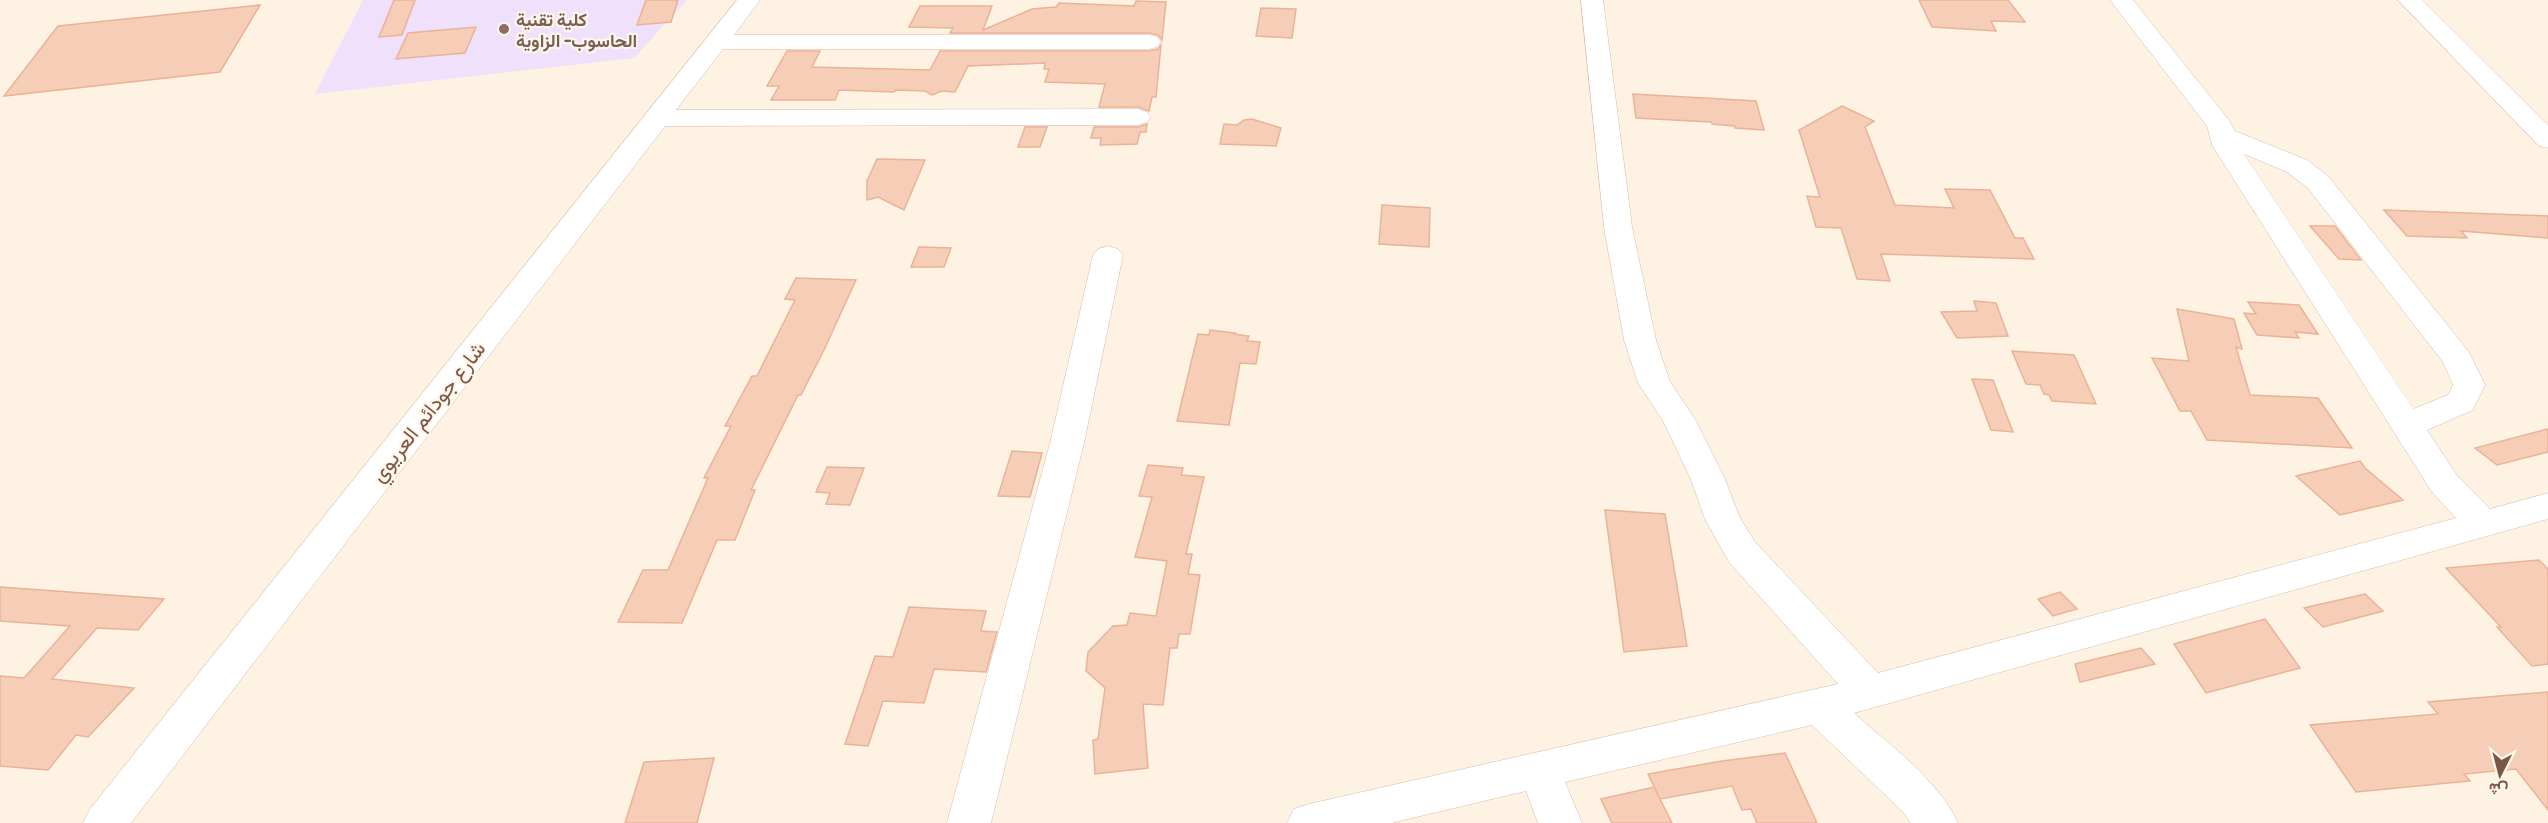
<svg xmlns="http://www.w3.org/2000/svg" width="2548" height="823" viewBox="0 0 2548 823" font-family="Barlow,Vazirmatn,sans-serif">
  <rect width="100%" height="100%" fill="#fef2e3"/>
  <!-- education -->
  <path fill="#efe0fb" d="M363 0H687L634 58 315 94Z"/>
  <!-- building -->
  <path fill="#f6ceb8" stroke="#eab297" stroke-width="1.5" d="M394 0H415L402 35 379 37Z
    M646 0H678L671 22 637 25Z
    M1919 0H2008L2025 22 1991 21 1996 31 1932 27Z
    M1136 1 1166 2 1162 40 1158 35 1149 33H950L953 28 909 27 920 6H992L983 30 1032 9 1056 7 1059 3 1134 6Z
    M260 5 220 72 4 96 58 26Z
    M1261 8 1296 9 1292 38 1256 36Z
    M476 27 465 53 396 59 408 33Z
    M1161 45 1156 97H1152L1149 111 1138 107H1099L1105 84 1045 82 1049 69H1044L1045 63 968 66 955 92 942 91 932 95 925 91 896 90 894 92 839 90 835 100H771L779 86H767L787 51H820L812 67 930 70 940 51H1149L1158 49Z
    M1633 94 1756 101 1764 130 1735 128V126L1712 124 1711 122 1636 118Z
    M1842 106 1874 121 1865 127 1895 205 1954 208 1945 189 1990 190 2015 238H2023L2034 259 1881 254 1890 281 1857 279 1841 228 1816 227 1807 196 1820 197 1799 130Z
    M1252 119 1281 128 1276 146 1220 144 1224 124 1237 125 1244 120Z
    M1147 124 1146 132H1140L1137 144 1100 145 1101 138H1091L1094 127H1138Z
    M1025 127H1047L1040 147H1018Z
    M877 159 925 160 904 210 878 197 867 200V181Z
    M1382 205 1430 208 1429 247 1379 244Z
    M2384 210 2548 216V238L2461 231 2467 238 2407 236Z
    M2310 226H2335L2361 260 2339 259Z
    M919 247 951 248 944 267H911Z
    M796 278 856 280 824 350 801 395H798L751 490H755L735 540H717L682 623 618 622 643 570H668L708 478H704L731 426H725L752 376H757L795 300 785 299Z
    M1974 301 1996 303 2008 336 1957 338 1941 312 1977 311Z
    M2248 302 2299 305 2318 334 2295 332 2299 338 2257 335 2244 313 2256 314Z
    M2177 309 2234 319 2242 349 2236 347 2250 395 2318 398 2352 448 2207 440 2191 411H2180L2152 358 2189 361Z
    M1210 330 1235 333 1234 334 1249 336 1247 341 1260 342 1256 364 1240 363 1229 425 1177 421 1198 334 1209 335Z
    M2012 351 2074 355 2096 404 2052 401 2049 395 2044 394 2040 385 2026 384Z
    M1972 379 1993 380 2013 432 1991 430Z
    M2548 429V452L2497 465 2475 448Z
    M1012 451 1042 453 1030 497 998 496Z
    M2360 461 2365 468 2403 500 2340 515 2296 476Z
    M1148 465 1183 468 1181 475 1204 477 1186 554H1192L1188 574 1200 575 1190 634H1179L1177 648H1170L1163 705 1143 704 1148 768 1095 774 1093 740 1098 739 1105 688 1086 671 1088 652 1113 626 1127 625 1130 613 1156 616 1167 561 1135 557 1152 497 1139 496Z
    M827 467 864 468 850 505 826 504 830 493 816 492Z
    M1605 510 1665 514 1687 646 1624 652Z
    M2539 560 2548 569V664L2532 666 2497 627H2501L2446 568Z
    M0 587 164 599 138 630 97 628 52 679 134 688 88 737 76 735 48 770 0 766V676L24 678 70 626 0 621Z
    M2060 592 2077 609 2053 616 2038 599Z
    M2365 594 2383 611 2323 627 2304 608Z
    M909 607 986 611 981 631 997 632 986 672 934 669 924 703 883 701 868 746 845 744 875 656 893 657Z
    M2265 619 2300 668 2206 693 2174 644Z
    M2141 648 2155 664 2080 682 2075 664Z
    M2548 692V810L2516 769 2464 774 2470 781 2356 792 2310 725 2438 714 2428 702Z
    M1785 753 1817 823H1757L1751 809 1742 810 1732 786 1660 799 1648 774 1722 761Z
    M714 758 697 823H625L644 762Z
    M1654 787 1672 823H1612L1601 799Z"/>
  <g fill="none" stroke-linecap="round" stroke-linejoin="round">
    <!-- minor casing -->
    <g stroke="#d3bbab" stroke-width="1">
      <path id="minor" d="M737 0H760L734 35H1149L1157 37 1161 42 1157 47 1149 49H723L676 110 1138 109 1147 112 1151 117 1147 122 1138 125 665 126 131 823H83L90 809Z
        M1581 0H1603L1632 227 1656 340 1670 382 1695 419 1724 477 1740 518 1755 542 1878 673 2456 518 2432 492 2212 145 2207 126 2110 0H2133L2229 120 2235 131 2307 160 2328 176 2469 352 2485 385 2473 410 2427 430 2456 474 2490 509 2548 493V519L1854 713C1890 746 1937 778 1958 823H1911L1903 812 1812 725 1565 782 1582 823H1538L1526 791 1391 823H1287L1294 809 1309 804 1838 684 1729 562 1705 519 1690 477 1663 421 1638 383 1624 340 1604 227ZM2244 154 2287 172 2308 188 2443 362 2453 385 2448 395 2413 409Z
        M2398 0H2422L2548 125V148L2539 146Z
        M1108 246 1118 249 1123 255 1084 443 991 823H947L1050 443 1093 255 1098 249Z"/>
    </g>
    <!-- minor -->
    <use href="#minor" fill="#fff" fill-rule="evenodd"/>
  </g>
  <!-- markers -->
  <circle fill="#8d6e63" stroke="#fff6eb" stroke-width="2" cx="504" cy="29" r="6"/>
  <g text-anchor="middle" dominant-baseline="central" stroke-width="4.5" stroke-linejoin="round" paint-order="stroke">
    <!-- far-education labels -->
    <g font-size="18" font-weight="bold" fill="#785e54" stroke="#fff6eb" text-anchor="start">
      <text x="516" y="19">كلية تقنية<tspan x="516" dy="21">الحاسوب- الزاوية</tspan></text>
    </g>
    <!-- street labels -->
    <g font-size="21" fill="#795646" stroke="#fff6eb">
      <text transform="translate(427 411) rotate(-52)">شارع جودائم العريوي</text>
    </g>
  </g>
  <!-- north arrow -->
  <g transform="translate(2500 775) rotate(186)" stroke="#fff6eb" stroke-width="4.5" paint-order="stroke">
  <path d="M0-4.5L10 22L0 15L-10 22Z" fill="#795646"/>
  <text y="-9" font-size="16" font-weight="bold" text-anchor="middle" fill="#795646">ش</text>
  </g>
</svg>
